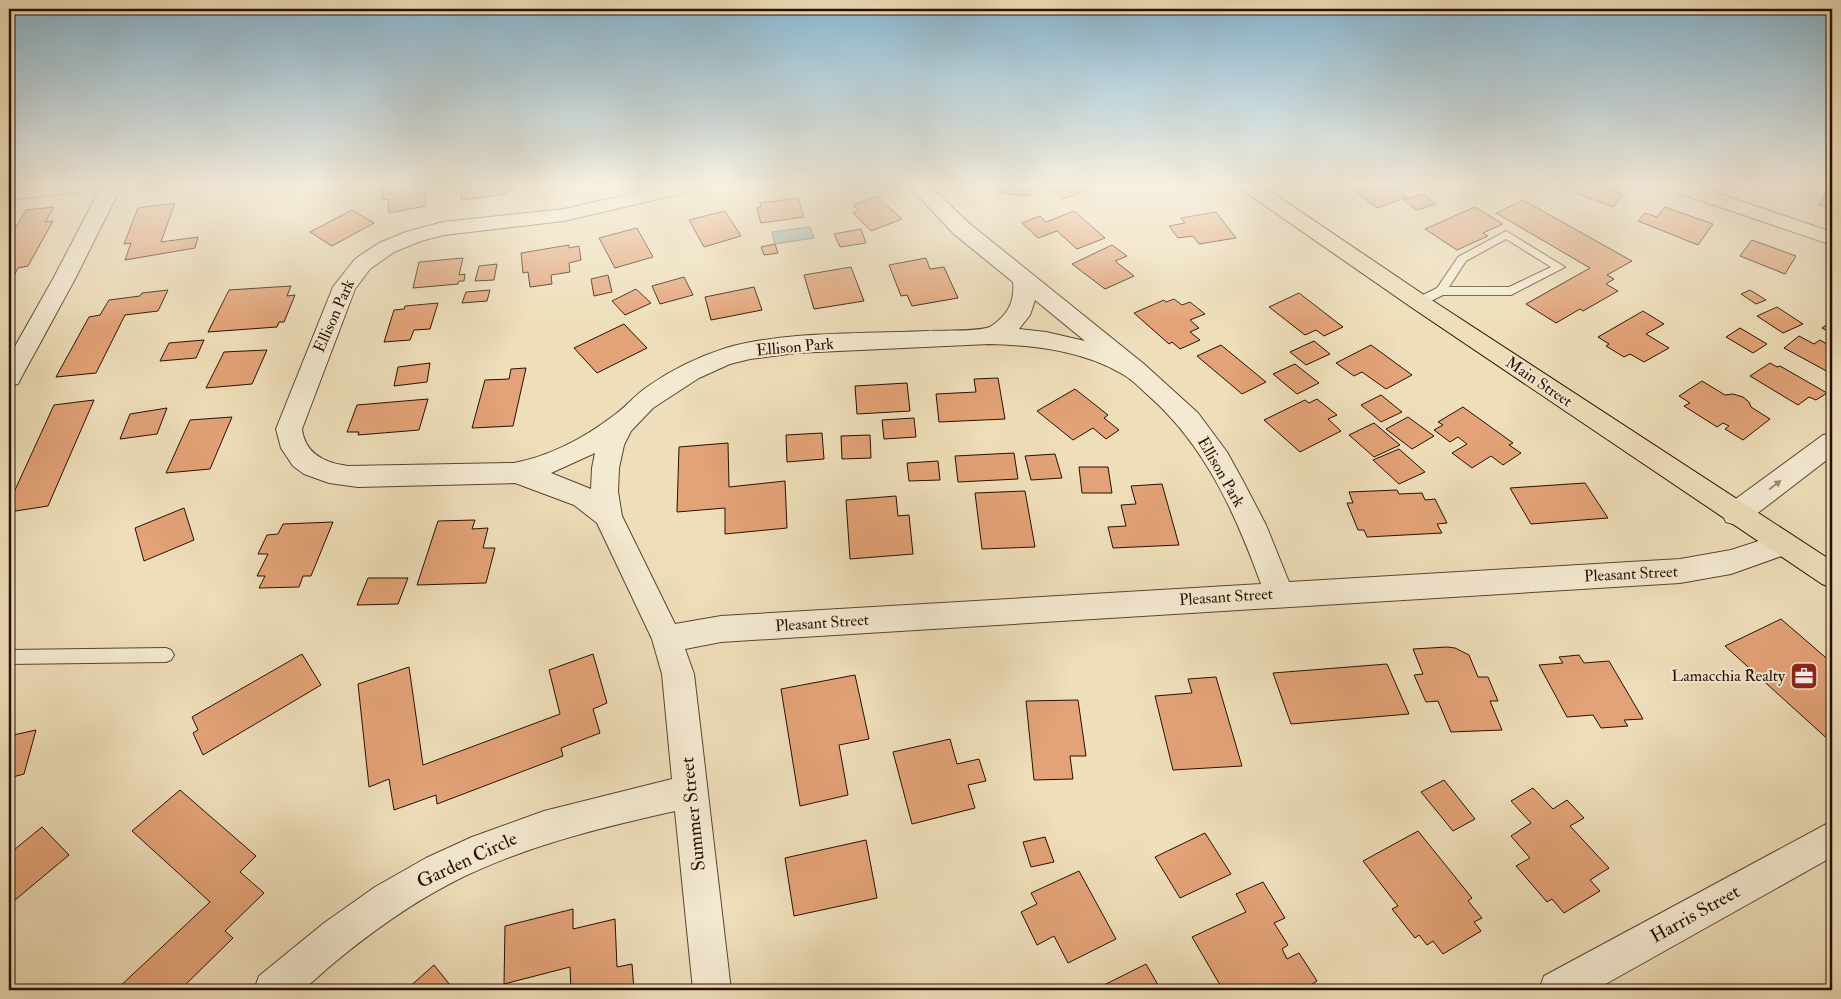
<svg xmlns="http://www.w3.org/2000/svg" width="1841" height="999" viewBox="0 0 1841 999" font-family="'IM FELL Double Pica',serif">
  <rect width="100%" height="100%" fill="#eedeb9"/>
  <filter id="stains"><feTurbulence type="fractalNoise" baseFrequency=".004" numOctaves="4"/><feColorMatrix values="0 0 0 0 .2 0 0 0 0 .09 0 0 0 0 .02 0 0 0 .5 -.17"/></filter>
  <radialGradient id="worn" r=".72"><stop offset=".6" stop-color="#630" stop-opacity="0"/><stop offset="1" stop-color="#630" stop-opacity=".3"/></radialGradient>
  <!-- water -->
  <path fill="#99bcb2" stroke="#6b776c" d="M810 227 814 238 775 244 772 232Z"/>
  <!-- building -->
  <path fill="#e3a277" stroke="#271003" d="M383 185H425L426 206 389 213 388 199 382 200Z
    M462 185H515V189L505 191 506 194 461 200Z
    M546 185H582L547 191Z
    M1002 185H1033L1030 196 999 193Z
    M1054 185H1078L1085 191 1062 199 1048 187Z
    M1346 185H1413L1397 190 1407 197 1377 208Z
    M1564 185H1598L1623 194 1613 207 1561 188Z
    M1762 185H1783L1779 191Z
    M1826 192 1832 194V210L1819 205Z
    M1422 194 1436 204 1417 210 1403 200Z
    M877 196 902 219 871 231 853 213 859 211 853 205Z
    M798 198 804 217 761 223 757 208 761 207 760 203Z
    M1523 200 1632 261 1607 275 1614 279 1606 284 1618 291 1583 311 1580 309 1556 323 1526 304 1590 268 1496 213Z
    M175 203 161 242 198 237 195 248 125 260 131 243 124 244 138 208Z
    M54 207 45 222 53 221 28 266 18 268 9 285V239L26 210Z
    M1475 207 1503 224 1483 233 1488 236 1457 250 1425 229Z
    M1665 207 1713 224 1698 245 1638 221 1645 213 1657 217Z
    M352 210 374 223 332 246 310 232Z
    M725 211 741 236 704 247 689 220Z
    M1074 211 1105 238 1077 249 1057 231 1038 238 1022 223 1040 216 1046 222Z
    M1216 212 1236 238 1199 244 1193 236 1178 238 1169 226 1185 223 1181 218Z
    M637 228 653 257 615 268 599 238Z
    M861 229 866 243 840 247 834 234Z
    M1752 240 1796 256 1785 274 1740 256Z
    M775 244 778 253 764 255 761 247Z
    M569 245V248L579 246 581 260 569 263 570 272 551 275 552 284 530 287 528 272 523 273 521 253Z
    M1112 245 1127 256 1115 261 1134 276 1105 289 1072 264Z
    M463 258 459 275 465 274 464 281H459L458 284 413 288 419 262Z
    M926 258 930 269 944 267 958 298 912 306 907 295 901 296 889 265Z
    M497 264 494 280 475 281 479 266Z
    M851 267 864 301 814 309 804 275Z
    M608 275 612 292 594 296 591 279Z
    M684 277 693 295 660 304 652 286Z
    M291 286 287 296 295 295 284 322H279L277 327 208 332 229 290Z
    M754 287 762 310 711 320 705 297Z
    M636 289 651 303 625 315 612 301Z
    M168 290 158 311 125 315 96 373 56 377 89 317 100 315 109 300 140 296 142 293Z
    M490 290 487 301 462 303 466 292Z
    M1750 290 1766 300 1756 304 1741 294Z
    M1299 293 1343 327 1324 336 1316 330 1305 335 1269 307Z
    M1174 299 1182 305 1190 302 1205 314 1190 320 1199 328 1190 332 1200 340 1180 349 1172 342 1169 344 1134 313 1164 300 1166 302Z
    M438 303 430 329 414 330 410 340 384 342 394 310 404 309 405 306Z
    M1777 307 1803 324 1783 333 1757 316Z
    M1643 311 1664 324 1646 334 1669 348 1644 362 1630 354 1624 357 1606 346 1609 344 1598 337Z
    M1832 321V333L1822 328Z
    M624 324 647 348 597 373 574 348Z
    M1740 328 1767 344 1753 353 1726 337Z
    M1799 336 1814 344 1820 340 1832 347V374L1784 348Z
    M204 340 196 358 160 361 169 343Z
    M1314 341 1330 354 1306 365 1290 352Z
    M1221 345 1266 382 1242 394 1197 356Z
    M1371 345 1412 375 1386 389 1362 372 1354 376 1336 363Z
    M267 350 252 384 206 388 224 352Z
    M430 363 427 382 394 386 398 367Z
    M1770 363 1777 367 1780 366 1827 393 1816 400 1809 397 1798 405 1750 376Z
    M1295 364 1319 383 1297 394 1273 374Z
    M526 368 513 426 472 428 485 380 509 379 511 369Z
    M998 378 1005 419 939 422 936 394 976 392 974 379Z
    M1702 381 1725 395 1733 394 1743 397 1749 402 1751 407 1770 419 1743 440 1725 429 1729 426 1723 423 1717 427 1684 406 1690 403 1679 396Z
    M907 383 910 411 857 414 855 386Z
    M1075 389 1108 415 1104 418 1119 430 1106 439 1093 428 1073 440 1037 411Z
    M1381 395 1402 412 1381 422 1361 405Z
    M428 399 419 430 358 435 359 432H347L357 405Z
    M1317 399 1337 415 1328 419 1341 431 1300 452 1264 420 1305 400 1309 403Z
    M94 400 48 506 9 512V503L54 405Z
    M1463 407 1513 443 1509 445 1521 453 1503 465 1491 456 1472 468 1452 453 1467 444 1458 437 1450 442 1434 430 1443 425 1438 422Z
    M167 408 157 434 120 439 130 414Z
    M232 417 210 469 166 473 190 420Z
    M1408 417 1434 436 1412 449 1386 429Z
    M914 418 916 437 884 439 882 420Z
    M1374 423 1400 445 1374 457 1349 435Z
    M822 433 824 459 787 462 786 435Z
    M870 435 871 458 842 459 841 436Z
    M728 443 729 487 785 481 787 528 725 534V508L677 512 679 447Z
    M1399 449 1425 472 1399 484 1373 460Z
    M1014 453 1018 479 958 482 955 456Z
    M1055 454 1062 478 1031 480 1025 456Z
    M938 461 940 480 909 481 907 463Z
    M1079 467H1108L1112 493H1082Z
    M1585 483 1608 518 1531 524 1510 488Z
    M1162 484 1179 545 1113 548 1108 527 1126 526 1121 505 1136 504 1131 486Z
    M1397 490 1399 494 1422 493 1425 500 1435 499 1447 523 1437 524 1442 533 1367 537 1364 530H1358L1347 503H1353L1349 492Z
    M1025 491 1035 547 982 549 975 493Z
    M896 496 898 516 909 515 913 554 850 559 846 500Z
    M184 508 194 540 144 561 135 528Z
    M475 520 472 529 488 528 483 548H495L486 583 417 585 438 521Z
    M333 522 311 576H303L299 587 259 588 265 576H257L268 554H258L267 535 278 534 283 524Z
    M368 578H408L398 604 357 605Z
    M1781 619 1832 663V743L1725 646Z
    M1447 647 1455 648 1469 655 1478 677H1488L1498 701H1490L1502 730 1451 732 1438 701 1426 702 1414 675 1423 674 1413 649Z
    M302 654 321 685 203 755 193 733 198 730 192 717Z
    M593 654 607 703 593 709 600 733 561 748 563 756 437 804 436 795 394 810 389 779 369 787 358 684 409 667 423 765 560 714 549 670Z
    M1579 655 1584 663 1609 661 1643 719 1624 720 1628 726 1601 728 1593 715 1567 717 1539 665 1563 663 1559 657Z
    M1387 664 1409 714 1291 724 1273 673Z
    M855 675 869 739 839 745 848 795 800 806 781 689Z
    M1216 677 1242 766 1173 770 1155 696 1192 693 1188 679Z
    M1078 700 1086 756H1070L1073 779 1034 780 1026 701Z
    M36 730 24 774 9 778V736Z
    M950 739 957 764 979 759 986 781 968 785 975 808 912 824 893 752Z
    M1444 780 1475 819 1453 831 1421 792Z
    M1533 788 1553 809 1567 800 1584 818 1570 826 1609 868 1590 880 1600 891 1564 913 1552 899 1547 902 1516 866 1530 858 1511 836 1531 823 1511 801Z
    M180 790 256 856 240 872 264 893 225 931 233 938 180 990H116L210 902 132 831Z
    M42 827 69 855 9 905V854Z
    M1418 831 1472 898 1468 901 1482 918 1474 922 1481 931 1443 954 1433 941 1427 945 1419 935 1415 938 1392 909 1398 906 1363 861Z
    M1205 833 1231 874 1180 898 1155 857Z
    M1045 837 1054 862 1031 867 1023 842Z
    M866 840 877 898 794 916 785 858Z
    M1079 871 1116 939 1068 963 1054 936 1037 945 1021 912 1037 904 1031 893Z
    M1263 882 1285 918 1274 923 1288 945 1282 949 1287 959 1299 953 1317 981 1309 986 1311 990H1223L1192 937 1246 912 1236 894Z
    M573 909V929L615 919 617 967 632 964 634 990H571L570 967 504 984 505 926Z
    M1146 964 1161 990H1094Z
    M434 965 454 990H406Z"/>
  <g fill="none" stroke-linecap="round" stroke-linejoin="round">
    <!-- service casing -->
    <g stroke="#594430" stroke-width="2">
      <path id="service" d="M87 185H117L112 188 9 200V194Z
        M1506 231 1565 267 1511 295H1443L1423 305H1415L1413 302 1415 299 1437 288 1458 257ZM1506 239 1551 267 1509 287H1449L1466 261Z
        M166 648 171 650 174 655 171 660 166 662 9 664V650Z"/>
    </g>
    <!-- minor casing -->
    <g stroke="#594430" stroke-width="2">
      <path id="minor" d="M102 185H122L75 279 21 378 18 384 9 386V357L53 279Z
        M670 185H704L701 189 564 221 444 235 421 241 394 252 370 269 355 289 302 429C305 454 325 463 348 466L514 463C550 456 584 438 613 416 625 408 635 395 647 387 671 370 698 357 726 348 784 331 864 334 926 331 942 330 976 332 990 327 1007 316 1015 303 1013 282L954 234 908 185H929L970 224 1144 364 1198 413 1227 452 1243 481 1266 525 1289 582 1680 559 1731 550 1783 533 1793 536 1797 544 1793 552 1731 574 1680 583 721 642 685 649 694 674 731 990H693L675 811C599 828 521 847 451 883 407 906 367 935 329 967 323 972 306 989 300 990 285 993 268 990 254 990L259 976 324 923 375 887 426 858 472 837 544 811 672 779 662 674 652 639 597 523 574 505 515 483 358 487 329 483 304 474 293 466 281 448 276 429 333 287 355 259 379 243 406 232 443 222 564 209ZM1035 300 1085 341 1046 332 1019 329 1030 315ZM989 344C1035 345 1084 351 1124 375 1134 381 1142 390 1150 397 1206 447 1236 515 1261 584L721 616 675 624 622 516 618 492 619 468 624 445 631 431 653 408 699 378 730 364 750 359 796 353ZM595 453 592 468 591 489 551 473Z
        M1664 185H1693L1832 232V245L1667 189Z
        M1832 433V456L1746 522 1736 525 1726 522 1722 514 1726 506 1823 435Z
        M1832 821V857L1595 990H1539L1544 976Z"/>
    </g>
    <!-- primary casing -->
    <g stroke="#271003" stroke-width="2">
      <path id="primary" d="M1238 185H1261L1427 297 1832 561V588L1822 584 1411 307 1241 189Z"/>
    </g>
    <!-- service -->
    <use href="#service" fill="#f4ead2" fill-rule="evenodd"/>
    <!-- minor -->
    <use href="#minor" fill="#f4ead2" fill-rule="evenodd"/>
    <!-- primary -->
    <use href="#primary" fill="#eedeb9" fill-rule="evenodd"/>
  </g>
  <!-- one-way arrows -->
  <defs><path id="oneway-solid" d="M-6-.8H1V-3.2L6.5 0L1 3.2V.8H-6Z" transform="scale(1.25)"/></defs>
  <use fill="#988875" href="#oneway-solid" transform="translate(1775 485) rotate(-37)"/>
  <!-- sky -->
  <linearGradient id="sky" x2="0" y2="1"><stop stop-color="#88b7d2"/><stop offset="0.57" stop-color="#f7f0e0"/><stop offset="1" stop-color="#f7f0e0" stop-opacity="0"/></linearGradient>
  <rect width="1841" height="325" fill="url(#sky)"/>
  <!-- icons -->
  <defs>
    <g id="office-square" transform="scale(1.4375)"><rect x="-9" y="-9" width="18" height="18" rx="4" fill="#8f2418" stroke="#f4ead2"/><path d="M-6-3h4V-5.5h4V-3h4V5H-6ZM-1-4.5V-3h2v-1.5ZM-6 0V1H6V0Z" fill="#fff"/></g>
  </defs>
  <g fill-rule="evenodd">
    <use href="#office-square" x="1804" y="676"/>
  </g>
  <g text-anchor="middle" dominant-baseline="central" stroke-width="4" stroke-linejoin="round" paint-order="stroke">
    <!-- street labels -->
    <g font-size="16" fill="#271003" stroke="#f4ead2">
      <text transform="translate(334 316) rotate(-66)">Ellison Park</text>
      <text transform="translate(795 347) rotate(-5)">Ellison Park</text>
      <text transform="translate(1539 382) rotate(34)">Main Street</text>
      <text transform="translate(1221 472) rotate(60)">Ellison Park</text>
      <text transform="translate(1631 574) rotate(-3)">Pleasant Street</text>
      <text transform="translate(1226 597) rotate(-4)">Pleasant Street</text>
      <text transform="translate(822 623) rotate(-4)">Pleasant Street</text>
    </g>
    <!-- poi labels -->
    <g font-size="16" fill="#271003" stroke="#f4ead2" text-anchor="end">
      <text x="1785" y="676">Lamacchia Realty</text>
    </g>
    <!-- near-street labels -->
    <g font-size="19" fill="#271003" stroke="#f4ead2">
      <text transform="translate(693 814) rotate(-96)">Summer Street</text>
      <text transform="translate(467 860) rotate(-25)">Garden Circle</text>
      <text transform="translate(1695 914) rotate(-29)">Harris Street</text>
    </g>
  </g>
  <!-- margin -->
  <rect width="1841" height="999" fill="none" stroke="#eedeb9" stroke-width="30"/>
  <rect x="10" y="10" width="1821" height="979" fill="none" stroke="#271003" stroke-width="2.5"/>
  <rect x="15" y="15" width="1811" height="969" fill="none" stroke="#271003"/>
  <rect width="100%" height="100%" filter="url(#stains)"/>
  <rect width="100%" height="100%" fill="url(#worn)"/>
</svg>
